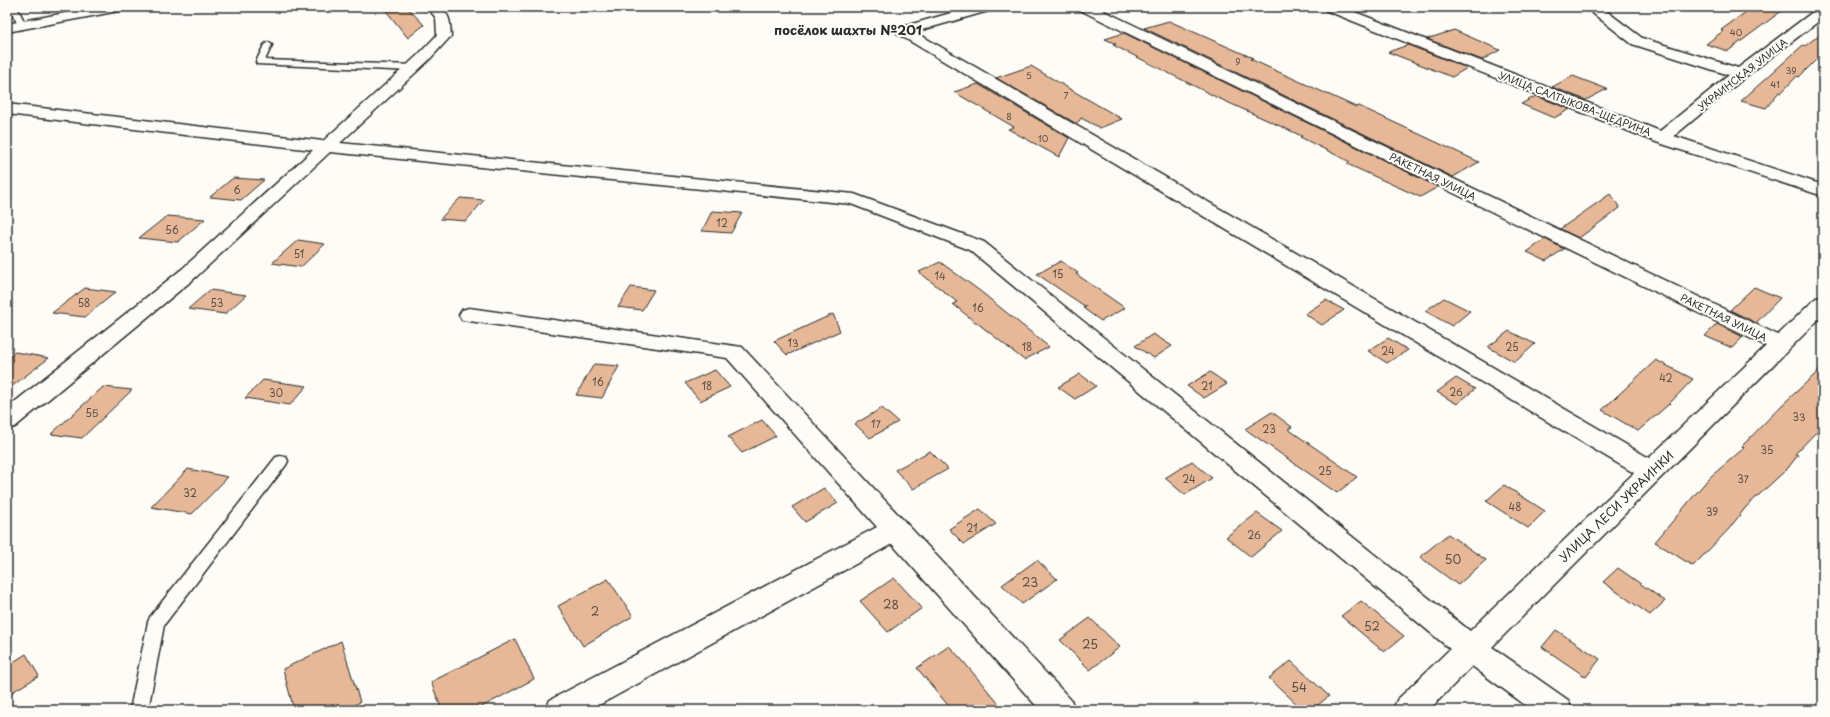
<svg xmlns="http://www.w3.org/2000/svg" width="1830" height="717" viewBox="0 0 1830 717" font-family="'Playpen Sans',sans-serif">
  <rect width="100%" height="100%" fill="#fdfcf7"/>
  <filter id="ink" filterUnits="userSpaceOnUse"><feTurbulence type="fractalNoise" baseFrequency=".025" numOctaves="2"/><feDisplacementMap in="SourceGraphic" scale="8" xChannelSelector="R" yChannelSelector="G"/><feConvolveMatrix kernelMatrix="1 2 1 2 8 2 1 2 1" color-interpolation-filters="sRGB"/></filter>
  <g filter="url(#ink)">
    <!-- building -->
    <path fill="#e6b897" stroke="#2b2b2b" d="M383 7H407L424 25 408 38Z
      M1753 7H1787L1728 51 1706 44 1723 31 1721 30Z
      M1169 21 1253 58 1250 59 1356 107 1359 106 1479 162 1453 177 1144 28Z
      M1454 30 1500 50 1482 60 1427 39Z
      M1823 32V48L1819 52 1823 53 1799 77 1797 76 1781 93 1779 92 1766 108 1741 101 1803 45 1805 46Z
      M1124 33 1438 187 1420 197 1347 164 1350 162 1300 137 1302 136 1216 97 1113 45 1116 44 1105 39Z
      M1408 45 1467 68 1452 77 1388 52Z
      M1031 66 1068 88 1122 119 1100 128 1081 118 1077 124 996 78Z
      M1573 76 1607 89 1586 100 1552 87Z
      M978 84 1069 138 1059 157 1008 129 1014 127 954 92Z
      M1536 96 1570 109 1554 118 1521 104Z
      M233 178 264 180 241 200 210 197Z
      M1610 194 1620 208 1579 238 1560 229Z
      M460 198 484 200 466 221 440 219Z
      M712 211 742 213 731 233 702 231Z
      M167 216 205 219 178 242 139 238Z
      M1545 239 1564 249 1546 261 1527 252Z
      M298 240 325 244 301 267 272 263Z
      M1061 261 1078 273 1076 274 1125 308 1101 321 1083 308 1086 307 1037 274Z
      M940 262 980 291 1049 347 1024 360 976 322H975L953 304 957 302 919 272Z
      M631 287 654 290 642 310 618 307Z
      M1754 287 1780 298 1756 323 1730 310Z
      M85 288 116 292 85 317 52 313Z
      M210 290 246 295 225 314 188 309Z
      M1444 298 1470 311 1452 326 1425 311Z
      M1326 300 1344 310 1322 325 1305 314Z
      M833 314 840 331 787 355 774 341Z
      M1717 324 1743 337 1732 348 1705 336Z
      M1509 331 1535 344 1515 362 1488 347Z
      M1153 334 1172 346 1154 358 1135 346Z
      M1388 338 1408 350 1387 363 1368 351Z
      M15 352 49 358 7 390V358Z
      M1656 360 1693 379 1668 405 1638 431 1602 410Z
      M594 364 619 366 602 398 576 395Z
      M1823 367V425L1795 454 1798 455 1788 468 1746 507 1728 530 1693 566 1655 542 1709 478 1744 448 1742 446 1782 405Z
      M715 370 730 387 700 401 685 383Z
      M1210 372 1227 384 1204 398 1187 386Z
      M1080 374 1096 386 1075 399 1058 387Z
      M1456 378 1475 389 1457 404 1437 392Z
      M263 380 307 386 290 405 245 398Z
      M103 387 132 390 82 438 51 434Z
      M882 408 898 422 870 438 855 424Z
      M1272 412 1292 427 1288 429 1357 477 1337 493 1245 429Z
      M762 420 776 436 742 453 728 437Z
      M930 451 948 469 913 489 895 470Z
      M1192 461 1212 478 1185 495 1165 478Z
      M188 469 228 477 192 514 151 507Z
      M1504 485 1545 511 1528 528 1486 501Z
      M824 488 838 503 805 522 792 507Z
      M980 509 996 524 964 544 949 529Z
      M1257 513 1282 531 1251 557 1226 537Z
      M1448 534 1486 560 1458 585 1420 557Z
      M1037 560 1057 579 1022 604 1002 585Z
      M1618 568 1665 601 1650 615 1603 582Z
      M894 578 922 608 888 632 860 601Z
      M608 579 633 616 583 646 558 606Z
      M1361 601 1404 636 1384 652 1341 616Z
      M1090 618 1120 647 1090 670 1060 640Z
      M1556 630 1600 659 1586 677 1542 647Z
      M515 639 534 679 476 710H442L431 682Z
      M341 641 360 702 344 710H294L283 669Z
      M949 646 963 661 1004 710H952L917 668Z
      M26 654 39 676 7 695V666Z
      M1291 661 1329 696 1312 710H1303L1269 678Z"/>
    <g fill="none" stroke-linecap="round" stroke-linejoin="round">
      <!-- service casing -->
      <g stroke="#2b2b2b" stroke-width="3">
        <path id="service" d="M9 7H17L26 25 25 27H19Z
          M268 42 272 45 265 60 413 65 417 68 413 71 257 64 256 62 264 45Z
          M281 456 286 457 288 461 286 465 164 625 148 710H130L148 622 150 617 276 457Z"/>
      </g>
      <!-- minor casing -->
      <g stroke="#2b2b2b" stroke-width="3">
        <path id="minor" d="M97 7H126L124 10 119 11 7 32V24Z
          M427 7H441C451 18 450 22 451 36L428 61 340 143 854 194 984 242 1470 631 1634 473 898 34 896 31 898 28 972 7H994L992 10 915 32 1649 458 1766 346 1080 10 1078 7H1096L1778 335 1816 298 1823 297V315L1492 647 1568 700 1572 710H1532L1472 666 1429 710H1393L1397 700 1450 649 970 250 851 204 330 152 196 277 15 427 7 429V408L182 269 313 150 7 114V104L323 141 418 55 437 35 436 18Z
          M1323 7H1342L1660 131 1729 75 1632 44 1585 7H1601L1642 38 1738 68 1818 8 1823 7V18L1745 77 1674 136 1823 185V196L1656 142 1325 10Z
          M469 308 742 347 1071 700 1075 710H1040L892 544 590 710H546L550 700 877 527 727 358 462 320 459 315 462 310Z"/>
      </g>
      <!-- service -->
      <use href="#service" fill="#fdfcf7" fill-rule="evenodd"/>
      <!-- minor -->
      <use href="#minor" fill="#fdfcf7" fill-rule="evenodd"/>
    </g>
  </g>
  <g text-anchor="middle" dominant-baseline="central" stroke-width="4" stroke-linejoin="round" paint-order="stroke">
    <!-- far-number labels -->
    <g font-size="9" fill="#5a4e46">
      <text x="1736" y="32">40</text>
      <text x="1238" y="61">9</text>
      <text x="1791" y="70">39</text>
      <text x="1029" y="75">5</text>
      <text x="1775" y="84">41</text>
      <text x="1066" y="95">7</text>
      <text x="1009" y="116">8</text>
      <text x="1043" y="138">10</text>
    </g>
    <!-- far-street labels -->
    <g font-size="10" fill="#2b2b2b" stroke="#fdfcf7">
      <text transform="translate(1742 74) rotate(-38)">УКРАИНСКАЯ УЛИЦА</text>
      <text transform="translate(1575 103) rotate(21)">УЛИЦА САЛТЫКОВА-ЩЕДРИНА</text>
      <text transform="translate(1433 176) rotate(26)">РАКЕТНАЯ УЛИЦА</text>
      <text transform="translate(1724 317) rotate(26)">РАКЕТНАЯ УЛИЦА</text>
    </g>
    <!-- number labels -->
    <g font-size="10" fill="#5a4e46">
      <text x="237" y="189">6</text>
      <text x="722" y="222">12</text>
      <text x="172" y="229">56</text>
      <text x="299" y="253">51</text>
      <text x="1058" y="273">15</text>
      <text x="940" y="275">14</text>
      <text x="84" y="302">58</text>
      <text x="217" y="302">53</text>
      <text x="978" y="307">16</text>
      <text x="793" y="342">13</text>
      <text x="1027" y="346">18</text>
      <text x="1512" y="346">25</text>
      <text x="1388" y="350">24</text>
      <text x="1666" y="377">42</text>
      <text x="598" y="381">16</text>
      <text x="707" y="385">18</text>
      <text x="1207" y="385">21</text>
      <text x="1456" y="391">26</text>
      <text x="276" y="392">30</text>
      <text x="92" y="412">55</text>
      <text x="1799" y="416">33</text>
      <text x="876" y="423">17</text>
      <text x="1269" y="428">23</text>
      <text x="1767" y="449">35</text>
      <text x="1325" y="470">25</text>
      <text x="1189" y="478">24</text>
      <text x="1743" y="478">37</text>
      <text x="190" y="492">32</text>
      <text x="1515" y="506">48</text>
      <text x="1712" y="511">39</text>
      <text x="972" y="527">21</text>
      <text x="1254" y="534">26</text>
    </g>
    <!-- street labels -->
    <g font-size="12" fill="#2b2b2b" stroke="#fdfcf7">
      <text transform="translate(1616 506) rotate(-44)">УЛИЦА ЛЕСИ УКРАИНКИ</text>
    </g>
    <!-- near-number labels -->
    <g font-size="12" fill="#5a4e46">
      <text x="1453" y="559">50</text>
      <text x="1030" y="582">23</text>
      <text x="891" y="604">28</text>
      <text x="595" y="611">2</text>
      <text x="1372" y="626">52</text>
      <text x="1090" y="644">25</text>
      <text x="1299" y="687">54</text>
    </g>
    <!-- far-district labels -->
    <g font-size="13" font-weight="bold" fill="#2b2b2b" stroke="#fdfcf7">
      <text x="848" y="29">посёлок шахты №201</text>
    </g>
  </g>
  <!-- margin -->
  <rect width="1830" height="717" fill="none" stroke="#fdfcf7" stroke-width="24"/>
  <rect x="12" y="12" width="1806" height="693" fill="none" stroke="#2b2b2b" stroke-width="1.5" filter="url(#ink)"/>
</svg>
